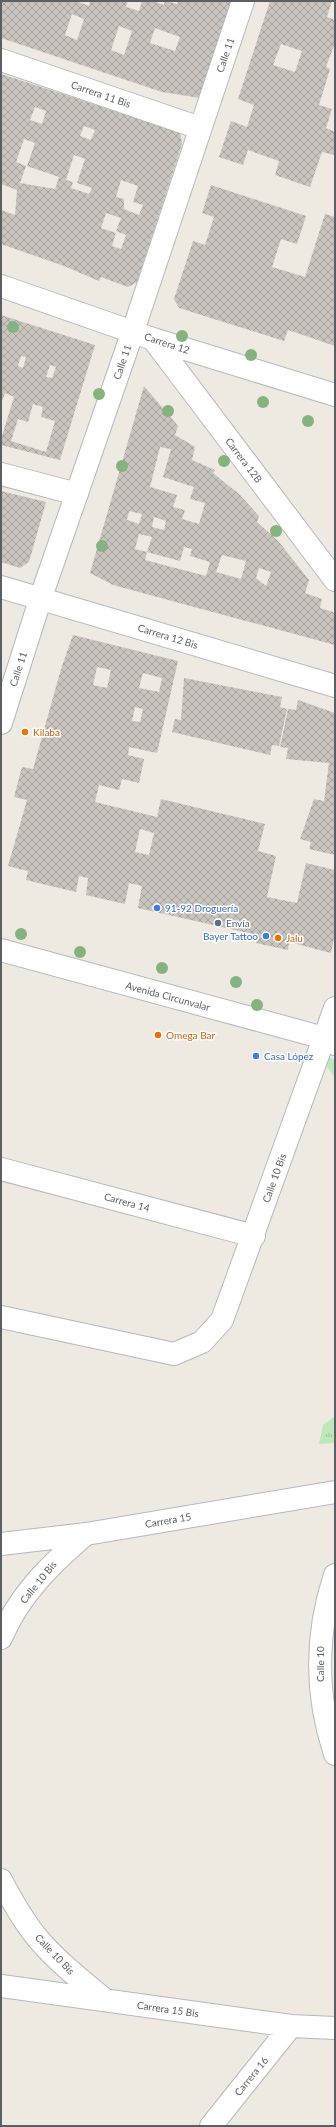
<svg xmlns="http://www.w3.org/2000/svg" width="336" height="2127" viewBox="0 0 336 2127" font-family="Lato,sans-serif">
  <defs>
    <pattern id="grass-tufts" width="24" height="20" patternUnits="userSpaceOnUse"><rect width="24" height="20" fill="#bfe7bc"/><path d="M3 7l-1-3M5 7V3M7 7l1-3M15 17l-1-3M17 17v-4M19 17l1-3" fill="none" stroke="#9ebe9c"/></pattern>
    <pattern id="building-cross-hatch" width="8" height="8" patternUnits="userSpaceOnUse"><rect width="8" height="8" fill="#c9c5be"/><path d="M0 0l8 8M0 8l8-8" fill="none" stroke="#a6a39e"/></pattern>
  </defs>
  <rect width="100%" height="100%" fill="#eeeae1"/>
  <!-- grass -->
  <path fill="url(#grass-tufts)" d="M327 1056 335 1060V1078L326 1065Z
    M335 1416V1443L319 1444 323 1425Z"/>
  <!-- building -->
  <path fill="url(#building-cross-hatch)" fill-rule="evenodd" d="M1 1H76L89 6 90 1H128L126 7 139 11 142 1H153L164 5 165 1 177 4 178 1H235L200 98 162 92 1 38ZM72 14 84 19 77 40 65 35ZM119 26 132 31 124 55 111 50ZM155 28 180 37 175 51 150 43Z
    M270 1H332L327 17 335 20V43L326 67 330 69 319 105 332 109 326 128 335 132V155L322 152 310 187 275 175 279 161 248 150 243 165 219 157 231 121 247 127 254 105 238 99ZM281 44 302 51 295 72 273 65Z
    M1 74 180 132 182 144 137 282 128 287 101 277 99 281 64 266 1 244V210L15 215 17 190 1 184ZM35 107 46 111 42 124 30 120ZM84 126 95 130 91 140 80 136ZM24 139 35 143 27 166 59 177 55 189 20 183 26 166 16 162ZM74 155 85 159 77 183 92 188 89 194 71 188 73 182 66 180ZM121 180 138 186 133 202 143 205 139 215 124 209V199L116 197ZM106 213 121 218 116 231 126 235 121 249 112 246 116 233 101 228Z
    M211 185 306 216 297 244 281 239 272 267 305 277 325 214 335 217V346L288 330 284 341 179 308 174 299 193 241 205 245 214 217 202 213Z
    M1 315 95 345 60 460 1 445V439L14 397 5 393 1 404ZM21 356 26 357 23 368 18 366ZM50 365 56 367 52 378 46 377ZM33 404 43 407 41 417 55 421 46 452 11 441 18 419 28 422Z
    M144 386 178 426 175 435 195 447 192 460 215 470 213 473 239 494 259 516 257 522 279 542 309 580 305 593 322 599 320 608 333 612 335 615V645L113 585 90 573ZM160 447 171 449 163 477 194 487 190 499 205 503 199 524 182 519 185 510 173 507 177 495 150 487ZM129 511 142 514 139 524 127 520ZM154 517 166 521 164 530 152 527ZM139 534 152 537 147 552 135 549ZM184 547 192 549 190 556 210 562 206 576 145 560 147 552 180 561ZM222 555 246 561 241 579 216 572ZM259 568 271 572 266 586 256 578Z
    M1 491 46 502 29 562 20 568 1 562Z
    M73 635 178 661 157 753 129 747 128 755 144 759 139 783 122 779 119 790 99 785 95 802 157 817 161 799 265 824 258 851 276 856 267 897 297 903 306 863 335 870V933L331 953 289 942 288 950 256 943 257 935 138 908 142 886 129 883 125 904 86 895 88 878 79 876 76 892 26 880 28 871 8 866 27 800 14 797 22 767 33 769 61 669ZM97 667 111 670 107 688 93 685ZM143 673 162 678 159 692 139 688ZM135 707 143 709 140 722 132 721ZM140 829 154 833 149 855 135 852Z
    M184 678 282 697 280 707 287 709 279 746 272 745 270 755 172 732 175 719 181 720Z
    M298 700 335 713V855L309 849 311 842 300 839 314 799 324 801 329 763 286 759 288 748 280 747 288 709 296 710Z"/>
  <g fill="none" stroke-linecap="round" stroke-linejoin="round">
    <!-- street casing -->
    <g stroke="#b4b8bd" stroke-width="24">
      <path id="street" d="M1 60 200 128
        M1 286 153 339 335 395
        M153 339 335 580
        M1 474 77 494
        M1 723 41 597 133 331 243 1
        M1 1169 254 1236
        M1 1317 174 1354 202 1342 222 1320 335 1008
        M1 1544 86 1534 335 1492
        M335 1575C315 1635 315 1694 335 1754
        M1 1638C19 1595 51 1564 86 1534
        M1 1880C12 1901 24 1922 39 1940 58 1962 82 1981 105 2000
        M1 1986 291 2026 335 2028
        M211 2126 291 2026"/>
    </g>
    <!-- secondary casing -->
    <g stroke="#b5b9bf" stroke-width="24">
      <path id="secondary" d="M1 587 335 686
        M1 950 324 1038 335 1044"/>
    </g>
    <!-- street -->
    <use href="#street" stroke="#fff" stroke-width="22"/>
    <!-- secondary -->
    <use href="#secondary" stroke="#fff" stroke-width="22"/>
  </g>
  <!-- trees -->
  <g fill="#86b27f">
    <circle cx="13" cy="327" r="6"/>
    <circle cx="182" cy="336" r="6"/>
    <circle cx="251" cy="355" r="6"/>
    <circle cx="99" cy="394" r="6"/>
    <circle cx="263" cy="402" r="6"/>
    <circle cx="168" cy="411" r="6"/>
    <circle cx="308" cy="421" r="6"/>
    <circle cx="224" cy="461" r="6"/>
    <circle cx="122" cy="466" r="6"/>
    <circle cx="276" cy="531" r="6"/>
    <circle cx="102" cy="546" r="6"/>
    <circle cx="21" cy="934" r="6"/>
    <circle cx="80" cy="952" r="6"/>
    <circle cx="162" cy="968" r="6"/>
    <circle cx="236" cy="982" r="6"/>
    <circle cx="257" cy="1005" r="6"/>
  </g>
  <!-- markers -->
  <g fill="#e8710a" stroke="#fff" stroke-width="1.5">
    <circle cx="25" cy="732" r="4"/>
    <circle cx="278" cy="938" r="4"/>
    <circle cx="158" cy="1035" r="4"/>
  </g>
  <g fill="#3f7fe0" stroke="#fff" stroke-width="1.5">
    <circle cx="157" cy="908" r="4"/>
    <circle cx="266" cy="936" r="4"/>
    <circle cx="256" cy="1056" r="4"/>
  </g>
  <circle fill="#5c6f8a" stroke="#fff" stroke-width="1.5" cx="218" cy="923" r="4"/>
  <g text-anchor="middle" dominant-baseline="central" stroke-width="3" stroke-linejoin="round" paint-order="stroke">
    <!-- street labels -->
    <g font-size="10" fill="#5a5f63" stroke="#fff">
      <text transform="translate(225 55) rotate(-71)">Calle 11</text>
      <text transform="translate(101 94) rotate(19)">Carrera 11 Bis</text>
      <text transform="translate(167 343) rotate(18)">Carrera 12</text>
      <text transform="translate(122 362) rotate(-71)">Calle 11</text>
      <text transform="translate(244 460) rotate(53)">Carrera 12B</text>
      <text transform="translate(168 636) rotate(17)">Carrera 12 Bis</text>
      <text transform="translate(18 669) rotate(-72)">Calle 11</text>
      <text transform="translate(168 996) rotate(15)">Avenida Circunvalar</text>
      <text transform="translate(274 1178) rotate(-70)">Calle 10 Bis</text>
      <text transform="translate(127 1202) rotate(15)">Carrera 14</text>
      <text transform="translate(168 1520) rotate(-10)">Carrera 15</text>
      <text transform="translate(38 1582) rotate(-51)">Calle 10 Bis</text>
      <text transform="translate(320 1664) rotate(-90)">Calle 10</text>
      <text transform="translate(55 1954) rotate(46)">Calle 10 Bis</text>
      <text transform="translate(168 2009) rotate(8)">Carrera 15 Bis</text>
      <text transform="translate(251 2076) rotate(-51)">Carrera 16</text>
    </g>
    <!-- food labels -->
    <g font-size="10" fill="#c56008" stroke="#fff" text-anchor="start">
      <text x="33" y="732">Kilaba</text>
      <text x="286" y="938">Jalu</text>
      <text x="166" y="1035">Omega Bar</text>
    </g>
    <!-- shop labels -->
    <g font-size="10" fill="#366cbe" stroke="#fff" text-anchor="start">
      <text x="165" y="908">91-92 Droguería</text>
      <text x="258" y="936" text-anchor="end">Bayer Tattoo</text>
      <text x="264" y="1056">Casa López</text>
    </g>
    <!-- service labels -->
    <g font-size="10" fill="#4e5e75" stroke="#fff" text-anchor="start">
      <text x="226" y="923">Envía</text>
    </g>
  </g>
  <!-- border -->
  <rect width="336" height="2127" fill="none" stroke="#5a5f63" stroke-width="4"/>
</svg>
